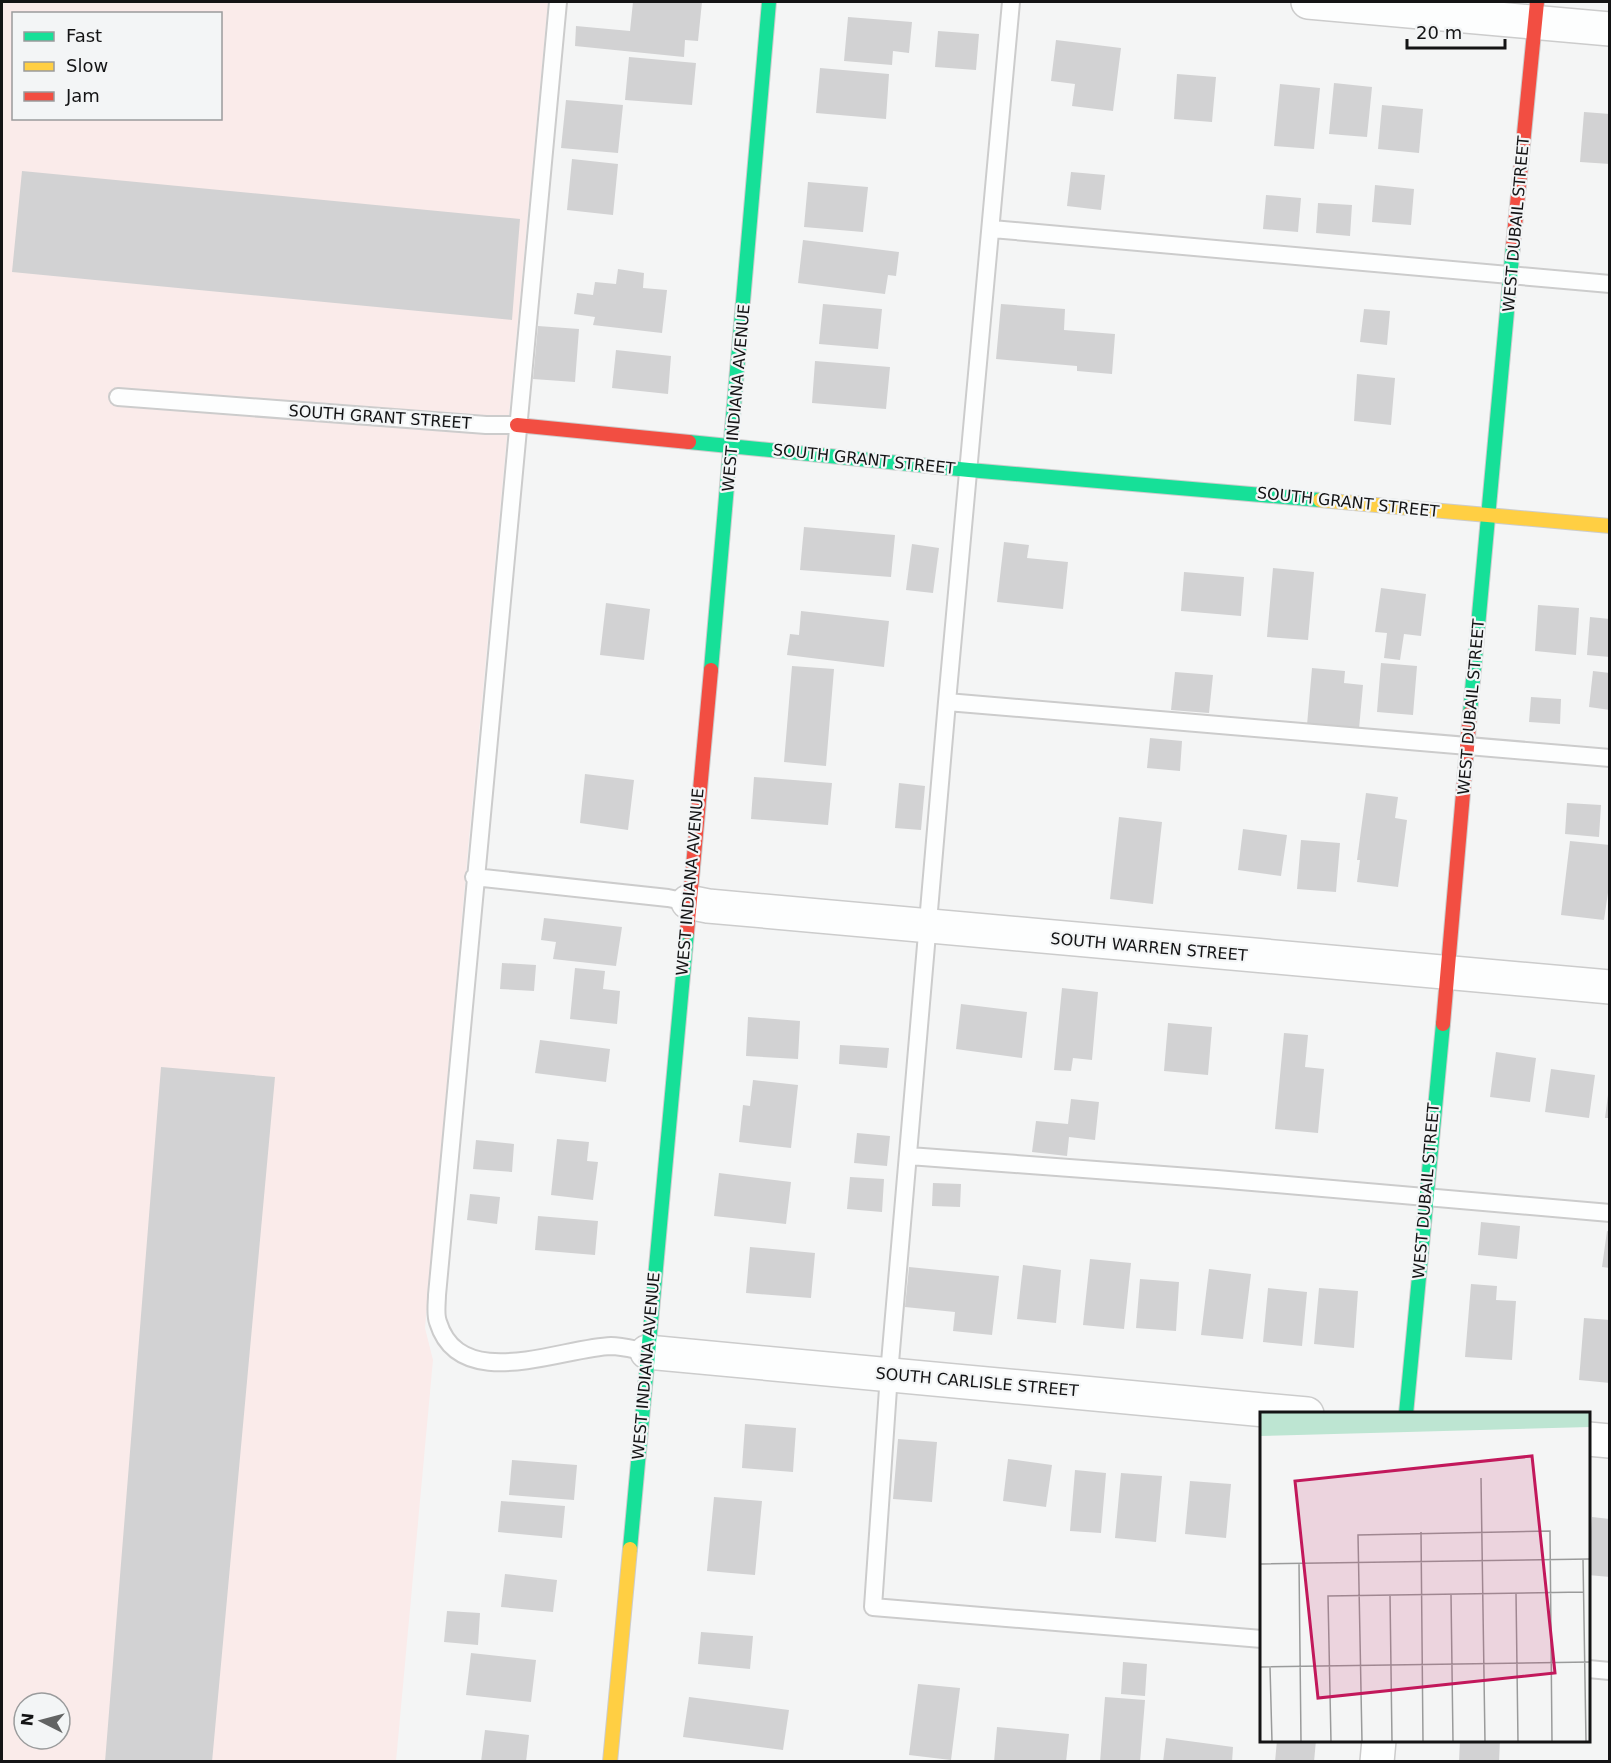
<svg xmlns="http://www.w3.org/2000/svg" width="1611" height="1763" viewBox="0 0 1611 1763" font-family="'DejaVu Sans',sans-serif">
  <rect width="100%" height="100%" fill="#f4f5f5"/>
  <!-- industrial -->
  <path fill="#faebea" fill-rule="evenodd" d="M2 2H548L469 839 425 1328 433 1360 396 1761 2 1762ZM14 14H220V118H14ZM24 1703H60V1739H24Z"/>
  <!-- building -->
  <path fill="#d2d2d3" d="M633 2H702L698 41 685 40 684 57 575 46 576 26 630 31Z
    M848 17 912 22 909 53 893 51 892 65 844 61Z
    M938 31 979 34 976 70 935 67Z
    M1056 40 1121 48 1113 111 1072 106 1075 84 1051 81Z
    M629 57 696 63 692 105 625 100Z
    M820 68 889 74 886 119 816 113Z
    M1177 74 1216 77 1212 122 1174 119Z
    M1334 83 1372 87 1367 137 1329 134Z
    M1280 84 1320 88 1314 149 1274 146Z
    M566 100 623 105 618 153 561 148Z
    M1382 105 1423 109 1419 153 1378 149Z
    M1584 112 1610 114V164L1580 162Z
    M572 159 618 164 613 215 567 210Z
    M22 171 520 219 512 320 12 272Z
    M1071 172 1105 175 1101 210 1067 206Z
    M808 182 868 187 863 232 804 227Z
    M1375 185 1414 189 1411 225 1372 222Z
    M1266 195 1301 198 1298 232 1263 229Z
    M1318 203 1352 205 1350 236 1316 233Z
    M803 240 899 252 896 276 888 275 885 294 798 283Z
    M618 269 644 273 643 288 667 290 662 333 593 325 595 317 574 314 577 293 593 295 595 282 616 284Z
    M823 304 882 309 878 349 819 344Z
    M1001 304 1065 309 1064 330 1115 334 1112 374 1077 371V366L996 359Z
    M1364 309 1390 311 1387 345 1360 342Z
    M538 326 579 329 575 382 533 379Z
    M616 350 671 356 668 394 612 388Z
    M815 361 890 367 886 409 812 403Z
    M1357 374 1395 378 1391 425 1354 421Z
    M804 527 895 535 891 577 800 570Z
    M1004 542 1029 545 1027 558 1068 562 1063 609 997 602Z
    M912 544 939 548 933 593 906 590Z
    M1273 568 1314 572 1308 640 1267 637Z
    M1184 572 1244 577 1241 616 1181 611Z
    M1381 588 1426 594 1421 636 1404 634 1400 660 1384 658 1387 633 1375 632Z
    M606 603 650 609 644 660 600 655Z
    M1538 605 1579 608 1576 655 1535 651Z
    M801 611 889 621 884 667 787 655 790 634 799 635Z
    M1590 617 1610 619V657L1587 655Z
    M1381 663 1417 666 1413 715 1377 712Z
    M792 666 834 669 826 766 784 762Z
    M1312 668 1345 671 1344 683 1363 685 1359 729 1307 725Z
    M1593 671 1610 673V710L1589 707Z
    M1175 672 1213 675 1209 713 1171 710Z
    M1531 697 1561 699 1560 724 1529 722Z
    M1150 738 1182 741 1180 771 1147 768Z
    M585 774 634 780 628 830 580 823Z
    M754 777 832 783 828 825 751 819Z
    M899 783 925 786 921 830 895 828Z
    M1366 793 1398 797 1395 818 1407 820 1398 887 1357 882 1360 860H1357Z
    M1567 803 1601 805 1599 837 1565 834Z
    M1119 817 1162 822 1153 904 1110 899Z
    M1243 829 1287 835 1281 876 1238 870Z
    M1301 840 1340 843 1336 892 1297 889Z
    M1570 841 1610 845V879L1604 920 1561 915Z
    M544 918 622 927 616 966 553 959 556 942 541 940Z
    M502 963 536 965 534 991 500 989Z
    M575 968 605 971 603 989 620 991 617 1024 570 1019Z
    M1062 988 1098 992 1092 1060 1073 1058 1071 1071 1054 1070Z
    M961 1004 1027 1012 1022 1058 956 1049Z
    M748 1017 800 1021 798 1059 746 1056Z
    M1168 1023 1212 1027 1208 1075 1164 1071Z
    M1284 1033 1308 1035 1305 1067 1324 1069 1318 1133 1275 1129Z
    M540 1040 610 1049 606 1082 535 1073Z
    M840 1045 889 1048 887 1068 839 1064Z
    M1496 1052 1536 1058 1530 1102 1490 1097Z
    M161 1067 275 1077 212 1762H105Z
    M1551 1069 1595 1075 1589 1118 1545 1112Z
    M753 1080 798 1085 791 1148 739 1142 743 1105 750 1106Z
    M1608 1095H1610V1118H1605Z
    M1071 1099 1099 1102 1095 1140 1069 1137 1067 1156 1032 1152 1036 1121 1068 1124Z
    M857 1133 890 1136 887 1166 854 1163Z
    M557 1139 589 1142 587 1161 598 1162 593 1200 551 1195Z
    M476 1140 514 1144 512 1172 473 1169Z
    M719 1173 791 1182 786 1224 714 1216Z
    M850 1177 884 1179 882 1212 847 1209Z
    M933 1183 961 1184 960 1207 932 1206Z
    M470 1194 500 1197 497 1224 467 1220Z
    M538 1216 598 1221 595 1255 535 1250Z
    M1481 1222 1520 1226 1517 1259 1478 1255Z
    M1607 1231 1610 1232V1268L1602 1267Z
    M750 1247 815 1253 811 1298 746 1293Z
    M1090 1259 1131 1263 1124 1329 1083 1325Z
    M1023 1265 1061 1270 1056 1323 1017 1319Z
    M909 1267 999 1276 992 1335 953 1331 955 1312 905 1307Z
    M1209 1269 1251 1274 1243 1339 1201 1335Z
    M1140 1279 1179 1282 1176 1331 1136 1328Z
    M1471 1284 1497 1286 1496 1300 1516 1301 1512 1360 1465 1357Z
    M1268 1288 1307 1292 1302 1346 1263 1342Z
    M1319 1288 1358 1291 1354 1348 1314 1344Z
    M1584 1318 1610 1320V1383L1579 1380Z
    M745 1424 796 1428 793 1472 742 1468Z
    M898 1439 937 1442 932 1502 893 1499Z
    M1008 1459 1052 1465 1046 1507 1003 1501Z
    M512 1460 577 1465 574 1500 509 1495Z
    M1075 1470 1106 1473 1101 1533 1070 1531Z
    M1121 1473 1162 1476 1156 1542 1115 1538Z
    M1190 1481 1231 1484 1226 1538 1185 1534Z
    M714 1497 762 1501 755 1575 707 1571Z
    M501 1501 565 1506 562 1538 498 1532Z
    M1592 1517 1610 1519V1577L1588 1575Z
    M505 1574 557 1580 553 1612 501 1607Z
    M447 1611 480 1613 478 1645 444 1642Z
    M701 1632 753 1636 750 1669 698 1664Z
    M471 1653 536 1660 531 1702 466 1695Z
    M1123 1662 1147 1664 1145 1696 1121 1694Z
    M918 1684 960 1688 951 1760 909 1755Z
    M689 1697 789 1710 783 1750 683 1737Z
    M1105 1697 1145 1700 1140 1762H1100Z
    M997 1727 1069 1734 1066 1762H994Z
    M485 1730 529 1735 526 1762H481Z
    M1166 1738 1233 1747 1232 1762H1163Z
    M1277 1740H1316L1314 1762H1275Z
    M1460 1740H1500L1499 1762H1459Z"/>
  <g fill="none" stroke-linecap="round" stroke-linejoin="round">
    <!-- lane casing -->
    <g stroke="#ccc" stroke-width="20">
      <path id="lane" d="M558 2 437 1295C437 1303 435 1314 438 1322 460 1394 560 1348 611 1346 622 1346 636 1350 647 1352
        M1011 2 947 702 889 1374 873 1607 1262 1639
        M992 229 1610 284
        M118 397 486 425H517
        M947 702 1610 758
        M474 877 668 898 688 902
        M909 1156 1217 1179 1610 1213
        M1588 1669 1610 1671"/>
    </g>
    <!-- street casing -->
    <g stroke="#ccc" stroke-width="36">
      <path id="street" d="M1308 2 1610 29
        M688 902 708 906 1610 987
        M647 1352 1307 1414
        M1588 1439 1610 1441
        M1377 1762 1379 1740"/>
    </g>
    <!-- fast casing -->
    <g stroke="#ccc" stroke-width="16">
      <path id="fast" d="M689 442 969 470 1320 500
        M711 670 769 2
        M1470 713 1513 246
        M1406 1414 1443 1024
        M630 1549 687 932"/>
    </g>
    <!-- slow casing -->
    <g stroke="#ccc" stroke-width="16">
      <path id="slow" d="M1320 500 1610 526
        M610 1762 630 1549"/>
    </g>
    <!-- jam casing -->
    <g stroke="#ccc" stroke-width="16">
      <path id="jam" d="M1513 246 1537 2
        M517 425 689 442
        M687 932 711 670
        M1443 1024 1470 713"/>
    </g>
    <!-- lane -->
    <use href="#lane" stroke="#fdfefe" stroke-width="16"/>
    <!-- street -->
    <use href="#street" stroke="#fdfefe" stroke-width="33"/>
    <!-- fast -->
    <use href="#fast" stroke="#16e098" stroke-width="14"/>
    <!-- slow -->
    <use href="#slow" stroke="#ffcf43" stroke-width="14"/>
    <!-- jam -->
    <use href="#jam" stroke="#f24e42" stroke-width="14"/>
  </g>
  <g text-anchor="middle" dominant-baseline="central" stroke-width="4.5" stroke-linejoin="round" paint-order="stroke">
    <!-- street labels -->
    <g font-size="16" fill="#141415" stroke="#f3f5f6">
      <text transform="translate(1516 224) rotate(-85)">WEST DUBAIL STREET</text>
      <text transform="translate(736 398) rotate(-85)">WEST INDIANA AVENUE</text>
      <text transform="translate(380 417) rotate(4)">SOUTH GRANT STREET</text>
      <text transform="translate(864 459) rotate(6)">SOUTH GRANT STREET</text>
      <text transform="translate(1348 502) rotate(6)">SOUTH GRANT STREET</text>
      <text transform="translate(1471 707) rotate(-85)">WEST DUBAIL STREET</text>
      <text transform="translate(690 882) rotate(-85)">WEST INDIANA AVENUE</text>
      <text transform="translate(1149 947) rotate(5)">SOUTH WARREN STREET</text>
      <text transform="translate(1426 1191) rotate(-85)">WEST DUBAIL STREET</text>
      <text transform="translate(646 1366) rotate(-85)">WEST INDIANA AVENUE</text>
      <text transform="translate(977 1382) rotate(5)">SOUTH CARLISLE STREET</text>
    </g>
  </g>
  <!-- overview -->
  <g transform="translate(1260 1412)">
    <rect width="330" height="330" fill="#f4f5f5"/>
    <path d="M0 0H330V15L0 24Z" fill="#bde5d2"/>
    <path fill="none" stroke="#9a9b9b" stroke-width="1.5" d="M221 66 225 330M161 120 163 330M323 147 326 330M39 151 41 330M0 152 330 147M256 181 258 330M191 182 193 330M130 183 132 330M0 255 330 250M10 255 12 330M71 330 68 184 324 180M102 330 98 123 290 119 292 330"/>
    <path fill="#c2185b" fill-opacity="0.15" stroke="#c2185b" stroke-width="3" d="M272 44 295 261 58 286 35 69Z"/>
    <rect width="330" height="330" fill="none" stroke="#141415" stroke-width="3"/>
  </g>
  <!-- border -->
  <rect width="1611" height="1763" fill="none" stroke="#141415" stroke-width="6"/>
  <!-- legend -->
  <rect x="12" y="12" width="210" height="108" fill="#f3f5f6" stroke="#9a9b9c" stroke-width="1.5"/>
  <rect x="24" y="32" width="30" height="9" fill="#16e098" stroke="#9a9b9c" stroke-width="1.5"/>
  <text x="66" y="42" font-size="18" fill="#141415">Fast</text>
  <rect x="24" y="62" width="30" height="9" fill="#ffcf43" stroke="#9a9b9c" stroke-width="1.5"/>
  <text x="66" y="72" font-size="18" fill="#141415">Slow</text>
  <rect x="24" y="92" width="30" height="9" fill="#f24e42" stroke="#9a9b9c" stroke-width="1.5"/>
  <text x="66" y="102" font-size="18" fill="#141415">Jam</text>
  <!-- north arrow -->
  <g transform="translate(42 1721) rotate(276)"><circle r="28" fill="#f3f5f6" stroke="#9a9b9c" stroke-width="1.5"/>
  <path d="M0-4.5L10 22L0 15L-10 22Z" fill="#626363"/>
  <text y="-9" font-size="16" font-weight="bold" text-anchor="middle" fill="#141415">N</text>
  </g>
  <!-- scale -->
  <path d="M1407 39v9h98v-9" fill="none" stroke="#141415" stroke-width="3"/>
  <text x="1416" y="39" font-size="18" fill="#141415" stroke="#f3f5f6" stroke-width="4.5" paint-order="stroke">20 m</text>
</svg>
